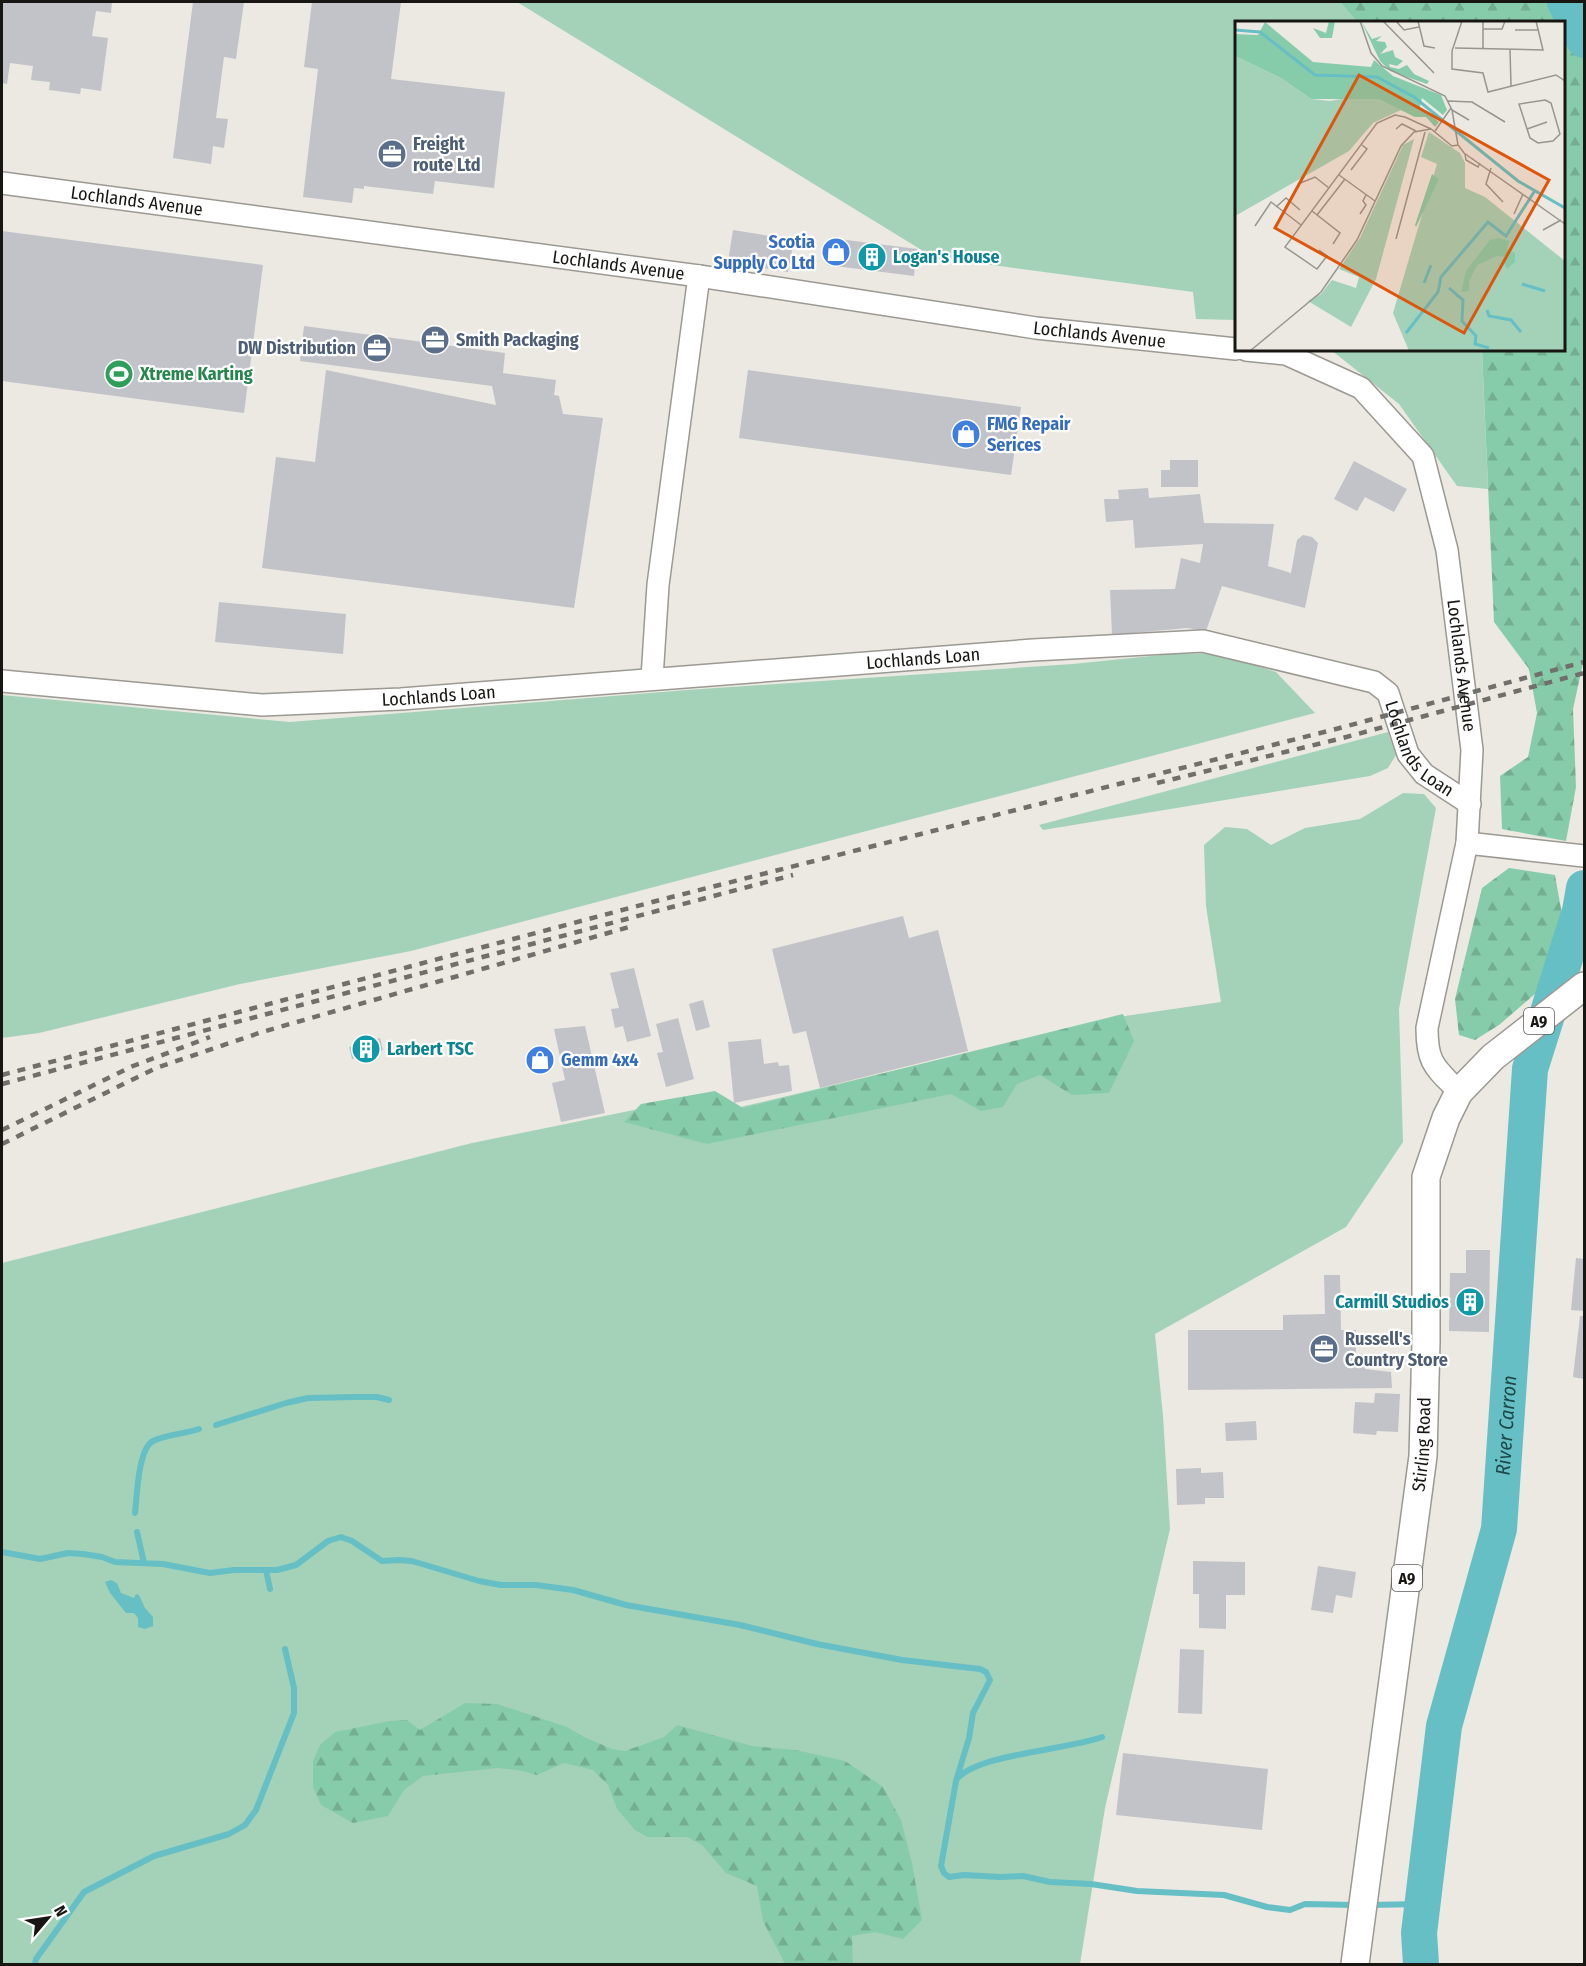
<svg xmlns="http://www.w3.org/2000/svg" width="1586" height="1966" viewBox="0 0 1586 1966" font-family="'Fira Sans Condensed',sans-serif">
  <defs>
    <pattern id="forest-firs" width="22" height="20" patternUnits="userSpaceOnUse" patternTransform="scale(1.5)"><rect width="22" height="20" fill="#87ccaa"/><path d="M5 1l3.5 6h-7zM16 11l3.5 6h-7z" fill="#74ae91"/></pattern>
  </defs>
  <rect width="100%" height="100%" fill="#ece9e2"/>
  <!-- grass -->
  <path fill="#a3d2b9" d="M517 2H1340L1357 22H1236V320L1196 319 1193 292 933 257Z
    M1331 350H1482L1488 489 1457 486 1399 404Z
    M1217 653 1276 672 1315 713 411 951 240 984 39 1033 2 1038V695L290 722 687 690 1073 664 1171 654Z
    M1388 732 1396 755 1388 768 1370 776 1043 830 1039 825Z
    M1403 793 1424 794 1436 808 1399 1009 1403 1142 1346 1227 1155 1334 1163 1416 1170 1529 1105 1808 1080 1964H2V1263L472 1143 712 1094 732 1109 1125 1016 1221 1002 1206 906 1204 845 1225 827 1247 829 1271 845 1305 828 1360 819Z"/>
  <!-- forest -->
  <path fill="url(#forest-firs)" d="M1340 2H1584V659L1573 709 1576 787 1566 841 1502 829 1500 776 1528 757 1537 713 1529 669 1494 622 1482 350H1564V22H1357Z
    M1509 868 1555 875 1563 920 1543 987 1499 1025 1475 1040 1459 1035 1455 999 1482 888Z
    M1123 1014 1134 1041 1109 1093 1072 1095 1040 1075 1017 1084 1003 1107 981 1111 951 1094 707 1144 624 1122 641 1104 715 1091 743 1108Z
    M465 1703 497 1704 567 1727 584 1737 612 1749 625 1751 664 1737 677 1725 752 1746 796 1750 845 1761 883 1787 901 1820 912 1863 922 1920 903 1939 875 1932 852 1936 853 1964H785L763 1921 757 1886 726 1873 702 1845 687 1837H647L635 1830 617 1809 608 1785 593 1770 564 1763 537 1775 518 1770 497 1768 423 1776 404 1790 388 1816 353 1823 321 1805 313 1787V1761L320 1745 335 1732 390 1721 407 1720 420 1730Z"/>
  <!-- water -->
  <path fill="#65bfc4" d="M111 1580 117 1583 121 1593 134 1598 136 1594 139 1595 145 1608 153 1617V1626L145 1629 138 1627V1618L134 1613H126L110 1593 105 1582Z"/>
  <g fill="none" stroke-linecap="round" stroke-linejoin="round">
    <!-- stream -->
    <path stroke="#65bfc4" stroke-width="6" d="M216 1425 286 1403 308 1398 354 1397H377L389 1400
      M135 1513C137 1496 138 1449 153 1441 167 1434 185 1434 199 1429
      M137 1532 144 1563
      M2 1552 40 1559 68 1553 83 1554 102 1557 115 1562 163 1564 210 1573 234 1570H277L296 1565 328 1541 341 1537 352 1541 382 1561 399 1560 412 1561 479 1581 501 1585H536L573 1590 626 1605 740 1625 817 1644 902 1660 980 1669 986 1672 990 1680 973 1713 969 1738 956 1781 941 1866 944 1873 949 1877 964 1875 1000 1877 1023 1876 1050 1882 1091 1884 1137 1891 1224 1895 1267 1907 1290 1910 1305 1904 1356 1905
      M266 1570 270 1589
      M957 1779C978 1754 1067 1750 1102 1737
      M1369 1905 1423 1904
      M35 1964 36 1959 84 1892 154 1856 229 1834 245 1825 256 1810 294 1713V1688L285 1649"/>
    <!-- river -->
    <g stroke="#65bfc4" stroke-width="36">
      <path d="M1565 2 1584 40"/>
      <path id="s1" d="M1421 1964 1419 1933 1444 1726 1499 1529 1530 1069 1580 911 1584 888"/>
    </g>
  </g>
  <!-- building -->
  <path fill="#c2c2c9" d="M2 2H112L111 13 96 11 92 36 108 38 101 91 81 88 80 94 49 90 50 82 31 80 33 66 10 63 7 84 2 83Z
    M193 2H244L236 59 224 57 216 118 228 119 224 148 213 146 211 164 173 158Z
    M312 2H401L391 79 505 92 494 188 435 181 433 194 364 186V189L354 188 352 203 303 197 318 69 304 67Z
    M733 230 794 240 788 272 728 262Z
    M2 231 263 265 244 413 2 381Z
    M831 238 917 249 914 276 827 265Z
    M304 326 505 353 503 373 556 380 554 395 559 396 563 414 603 418 574 608 262 568 276 457 315 462 326 370 496 405 492 386 300 361Z
    M748 370 1021 407 1011 475 739 438Z
    M1170 460H1198V487H1161V470H1170Z
    M1354 461 1407 489 1394 512 1365 497 1357 511 1334 499Z
    M1148 488 1149 498 1200 494 1204 523 1274 524 1268 566 1291 573 1297 540 1303 535 1312 537 1318 543 1305 608 1222 586 1206 631 1187 628 1112 635 1110 590 1175 589 1181 558 1200 563 1203 544 1135 548 1133 520 1106 522 1104 499H1119L1118 490Z
    M219 602 346 614 343 654 215 642Z
    M903 916 909 938 938 930 968 1051 820 1088 806 1031 793 1034 772 949Z
    M634 968 651 1036 627 1042 623 1026 615 1028 611 1009 619 1008 610 973Z
    M703 1000 710 1027 696 1031 689 1004Z
    M678 1018 694 1079 666 1087 657 1053 663 1052 656 1024Z
    M585 1026 605 1113 561 1122 552 1083 565 1080 554 1029Z
    M380 1038 383 1050 352 1059 349 1047Z
    M761 1039 764 1064 778 1062 779 1066 789 1065 792 1091 734 1103 728 1042Z
    M1466 1250H1490L1489 1332 1449 1331 1450 1273H1466Z
    M1576 1258 1584 1259V1311L1571 1310Z
    M1324 1275H1340L1341 1330H1356V1358H1365V1369L1391 1372 1392 1388 1188 1390V1330H1283V1315L1325 1314Z
    M1580 1316H1584V1379L1573 1377Z
    M1375 1393 1400 1394 1398 1432 1377 1431 1376 1435 1353 1433 1355 1402 1374 1403Z
    M1256 1421 1257 1440 1226 1441 1225 1423Z
    M1201 1468V1473L1223 1472 1224 1498H1205V1504L1177 1505 1176 1469Z
    M1193 1561 1245 1562V1595H1226V1629L1199 1628V1594H1193Z
    M1318 1566 1356 1572 1352 1598 1336 1595 1333 1613 1311 1610Z
    M1180 1649 1204 1650 1202 1714 1178 1713Z
    M1123 1753 1268 1769 1262 1830 1116 1815Z"/>
  <g fill="none" stroke-linecap="round" stroke-linejoin="round">
    <!-- minor casing -->
    <g stroke="#9c9892" stroke-width="24">
      <g id="minor">
        <path id="s2" d="M2 183 699 276 1036 328 1236 349"/>
        <path id="s3" d="M1246 350 1286 354 1361 388 1423 456 1447 550 1472 750 1467 843 1427 1028C1427 1064 1435 1067 1459 1092"/>
        <path d="M652 678 658 585 699 276"/>
        <path id="s4" d="M2 681 262 705 401 699 1033 650 1203 641 1374 682 1388 693 1408 754 1424 774 1470 804"/>
        <path d="M1467 843 1584 856"/>
      </g>
    </g>
    <!-- major casing -->
    <g stroke="#9c9892" stroke-width="30">
      <g id="major">
        <path id="s5" d="M1355 1964 1423 1456 1426 1342V1177L1446 1118 1459 1092 1493 1057 1584 986"/>
      </g>
    </g>
    <!-- minor -->
    <use href="#minor" stroke="#fff" stroke-width="21"/>
    <!-- major -->
    <use href="#major" stroke="#fff" stroke-width="27"/>
    <!-- rail -->
    <path stroke="#716f6b" stroke-width="4.5" stroke-dasharray="8 8" stroke-linecap="butt" d="M1157 783 1339 739 1584 673
      M2 1075 660 900 1336 729 1584 662
      M2 1084 793 875
      M2 1130 133 1066 210 1037
      M2 1144 156 1068 262 1032 629 927"/>
  </g>
  <!-- icons -->
  <defs>
    <g id="office-disc" transform="scale(1.5)"><circle r="9.5" fill="#5c6f8a" stroke="#fff"/><path d="M-6-3h4V-5.5h4V-3h4V5H-6ZM-1-4.5V-3h2v-1.5ZM-6 0V1H6V0Z" fill="#fff"/></g>
    <g id="shop-disc" transform="scale(1.5)"><circle r="9.5" fill="#3f7fe0" stroke="#fff"/><path d="M-5-2.5h2.3a2.7 3.5 0 0 1 5.4 0H5L5.5 6h-11ZM-1.5-2.5h3a1.5 2.3 0 0 0-3 0Z" fill="#fff"/></g>
    <g id="building-disc" transform="scale(1.5)"><circle r="9.5" fill="#0f9aa8" stroke="#fff"/><path d="M-4-6H4V6H1V3H-1V6H-4ZM-2.5-4.3h1.7v1.8h-1.7ZM.8-4.3h1.7v1.8H.8ZM-2.5-1h1.7V.8h-1.7ZM.8-1h1.7V.8H.8Z" fill="#fff"/></g>
    <g id="stadium-disc" transform="scale(1.5)"><circle r="9.5" fill="#2e9e5b" stroke="#fff"/><path d="M0-5a6.5 5 0 1 0 0 10a6.5 5 0 1 0 0-10ZM-3.5-1.8h7v3.6h-7Z" fill="#fff"/></g>
  </defs>
  <g fill-rule="evenodd">
    <use href="#office-disc" x="392" y="154"/>
    <use href="#shop-disc" x="836" y="252"/>
    <use href="#building-disc" x="872" y="257"/>
    <use href="#office-disc" x="435" y="340"/>
    <use href="#office-disc" x="377" y="348"/>
    <use href="#stadium-disc" x="119" y="374"/>
    <use href="#shop-disc" x="966" y="434"/>
    <use href="#building-disc" x="366" y="1049"/>
    <use href="#shop-disc" x="540" y="1060"/>
    <use href="#building-disc" x="1470" y="1302"/>
    <use href="#office-disc" x="1324" y="1349"/>
  </g>
  <g text-anchor="middle" dominant-baseline="central" stroke-width="4.5" stroke-linejoin="round" paint-order="stroke">
    <!-- shield labels -->
    <g fill="#fff" stroke="#5d5c5a" stroke-width="1.5">
      <rect x="1524" y="1008" width="30" height="26" rx="4.5"/>
      <rect x="1392" y="1565" width="30" height="26" rx="4.5"/>
    </g>
    <g font-size="16" font-weight="bold" fill="#171613">
      <text x="1539" y="1021">A9</text>
      <text x="1407" y="1578">A9</text>
    </g>
    <!-- service labels -->
    <g font-size="18" font-weight="bold" fill="#4e5e75" stroke="#fff" text-anchor="start">
      <text x="413" y="144">Freight<tspan x="413" dy="21">route Ltd</tspan></text>
      <text x="456" y="340">Smith Packaging</text>
      <text x="356" y="348" text-anchor="end">DW Distribution</text>
      <text x="1345" y="1339">Russell's<tspan x="1345" dy="21">Country Store</tspan></text>
    </g>
    <!-- street labels -->
    <g font-size="18" fill="#171613" stroke="#fff">
      <text stroke="none"><textPath href="#s2" startOffset="136">Lochlands Avenue</textPath></text>
      <text stroke="none"><textPath href="#s2" startOffset="622">Lochlands Avenue</textPath></text>
      <text stroke="none"><textPath href="#s2" startOffset="1108">Lochlands Avenue</textPath></text>
      <text stroke="none"><textPath href="#s4" startOffset="924">Lochlands Loan</textPath></text>
      <text stroke="none"><textPath href="#s3" startOffset="428">Lochlands Avenue</textPath></text>
      <text stroke="none"><textPath href="#s4" startOffset="438">Lochlands Loan</textPath></text>
      <text stroke="none"><textPath href="#s4" startOffset="1464">Lochlands Loan</textPath></text>
      <text stroke="none"><textPath href="#s5" startOffset="524">Stirling Road</textPath></text>
    </g>
    <!-- shop labels -->
    <g font-size="18" font-weight="bold" fill="#366cbe" stroke="#fff" text-anchor="start">
      <text x="815" y="242" text-anchor="end">Scotia<tspan x="815" dy="21">Supply Co Ltd</tspan></text>
      <text x="987" y="424">FMG Repair<tspan x="987" dy="21">Serices</tspan></text>
      <text x="561" y="1060">Gemm 4x4</text>
    </g>
    <!-- culture labels -->
    <g font-size="18" font-weight="bold" fill="#0d838f" stroke="#fff" text-anchor="start">
      <text x="893" y="257">Logan's House</text>
      <text x="387" y="1049">Larbert TSC</text>
      <text x="1449" y="1302" text-anchor="end">Carmill Studios</text>
    </g>
    <!-- leisure labels -->
    <g font-size="18" font-weight="bold" fill="#27864d" stroke="#fff" text-anchor="start">
      <text x="140" y="374">Xtreme Karting</text>
    </g>
    <!-- water labels -->
    <g font-size="20" font-style="italic" fill="#1d4749" stroke="#fff">
      <text stroke="none"><textPath href="#s1" startOffset="548">River Carron</textPath></text>
    </g>
  </g>
  <!-- overview -->
  <g transform="translate(1235 21)">
    <rect width="330" height="330" fill="#ece9e2"/>
    <path d="M0 35 46 57 76 78 95 80 124 75 143 78 166 89 138 102 114 130 0 195ZM194 111 225 132 230 142V167L250 176 330 240V330H174L158 292 202 143 186 136ZM179 118 141 258 116 306 73 280 86 273 97 259 121 267 124 256 104 248 125 217 168 124Z" fill="#a3d2b9"/>
    <path d="M94 0H100L97 17H85L78 7 91 12ZM126 0 137 18 147 15 141 20 150 21 152 26 145 33 158 29 160 36 168 40 162 45 154 43 155 46 164 48 172 44 179 53 194 60 192 63 155 50 145 40ZM30 1 78 41 136 46 139 39 158 55 206 74 212 89 208 94 187 77 185 86 204 101 200 106 191 96H180L143 78H76L46 57 0 35V13L23 14ZM197 153 204 158 181 206 180 204ZM263 217 274 220 272 228 280 232V241L272 248 269 242 272 236 262 235 242 244 234 261V270L226 271 231 250 255 219Z" fill="#87ccaa"/>
    <path fill="none" stroke="#65bfc4" stroke-width="3" d="M0 9 25 11 80 54 142 56 179 76 283 160 330 187M189 262 196 244M287 263 310 270M214 267 228 279 227 300 241 315 240 323 254 327M252 289 254 295 276 299 286 311M171 312 203 271 206 256 253 201 271 215 299 171"/>
    <path fill="none" stroke="#97958f" stroke-width="1.5" d="M125 0 136 32 147 45 210 75 217 89 223 124 229 132 330 203M148 0 199 52M161 0 169 9 184 6M183 0 189 25 200 27M227 0 217 30V48L248 52 253 71 321 54 330 60M248 0V28M248 8H267L270 0M280 9H304M220 27 308 29 301 0M275 29 276 65M310 79 316 82 325 113 318 120 303 122 295 117 284 83ZM213 80 237 81 270 101M217 89 234 99M161 108 167 103 181 110M292 108 312 101M200 110 216 87M230 133 231 139 243 146 245 142M256 147 251 163 268 181M116 149 132 128 127 124M104 154 140 180M63 163 80 156 94 167M41 186 51 177 65 189M77 190 105 212 98 223M125 193 131 184 128 180 131 174M279 193 288 173M82 194 110 158M20 205 36 181 66 204M308 209 326 199M161 218 190 111M84 229 92 235 82 248 50 226 142 102 160 94 170 96 196 108 217 125 223 124M15 330 86 271 122 219 166 125 179 111 196 108"/>
    <path fill="#de560c" fill-opacity="0.15" stroke="#de560c" stroke-width="3" d="M124 54 314 159 229 312 40 207Z"/>
    <rect width="330" height="330" fill="none" stroke="#171613" stroke-width="3"/>
  </g>
  <!-- border -->
  <rect width="1586" height="1966" fill="none" stroke="#171613" stroke-width="6"/>
  <!-- north arrow -->
  <g transform="translate(48 1918) rotate(61)" stroke="#ffffff" stroke-width="4.5" paint-order="stroke">
  <path d="M0-4.5L10 22L0 15L-10 22Z" fill="#171613"/>
  <text y="-9" font-size="16" font-weight="bold" text-anchor="middle" fill="#171613">N</text>
  </g>
</svg>
